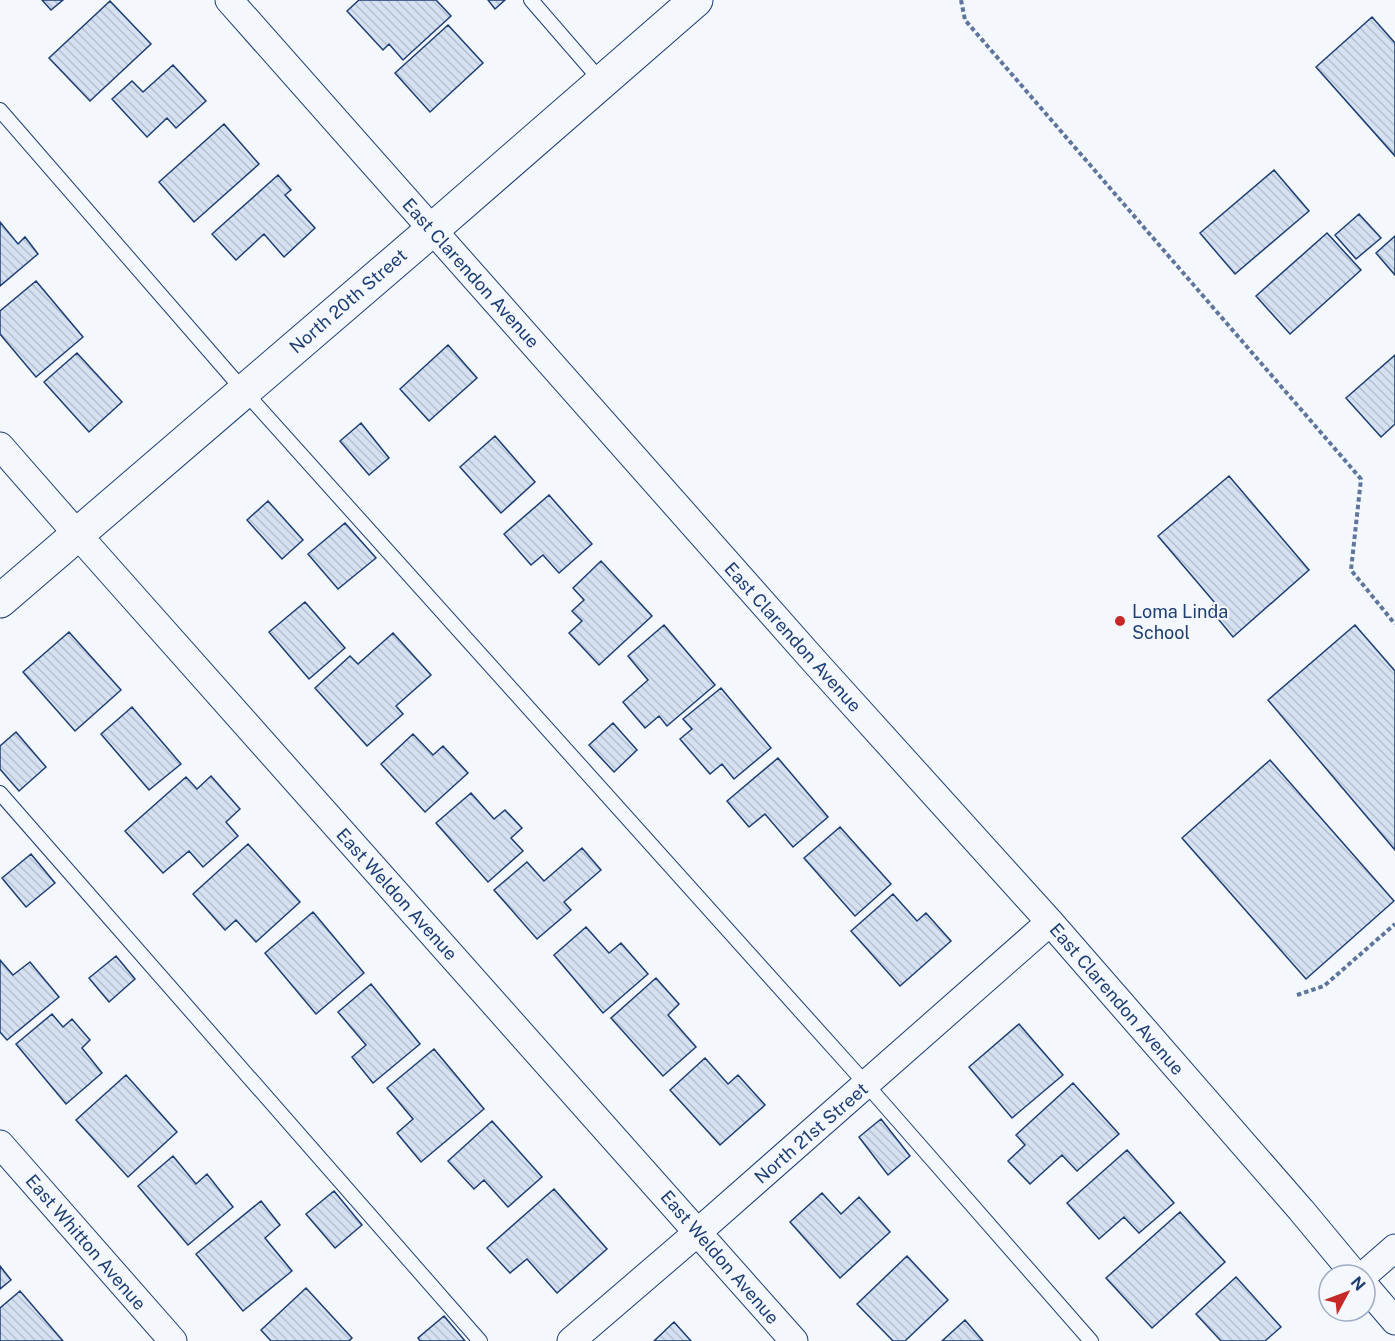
<svg xmlns="http://www.w3.org/2000/svg" width="1395" height="1341" viewBox="0 0 1395 1341" font-family="'Public Sans',sans-serif">
  <defs>
    <pattern id="building-back-hatch" width="6" height="6" patternUnits="userSpaceOnUse" patternTransform="scale(1.5)"><rect width="6" height="6" fill="#d5e0f0"/><path d="M-1 5l2 2M0 0l6 6M5-1l2 2" fill="none" stroke="#b6c1d1"/></pattern>
  </defs>
  <rect width="100%" height="100%" fill="#f4f7fb"/>
  <!-- building -->
  <path fill="url(#building-back-hatch)" stroke="#1d3f73" stroke-width="1.5" d="M42 0H63L51 10Z
    M359 0H436L451 16 403 60 389 44 383 50 347 11Z
    M488 0H505L495 9Z
    M110 1 151 44 90 101 49 58Z
    M1372 17 1395 43V156L1316 67Z
    M448 25 483 63 430 112 395 73Z
    M173 65 206 101 176 128 167 118 147 137 112 99 132 81 143 92Z
    M224 124 259 164 194 222 159 182Z
    M1274 170 1309 211 1235 274 1200 233Z
    M278 175 291 190 285 195 315 228 284 257 264 234 236 260 212 234Z
    M1359 214 1381 238 1356 259 1335 235Z
    M0 222 18 244 25 237 38 254 0 286Z
    M1327 233 1361 270 1290 334 1256 296Z
    M1395 236V275L1376 253Z
    M36 281 83 337 36 377 0 334V311Z
    M448 345 477 378 429 421 400 389Z
    M77 353 122 402 89 432 44 382Z
    M1395 355V424L1381 437 1346 398Z
    M361 423 389 458 369 475 340 441Z
    M495 436 535 482 501 513 460 467Z
    M1229 476 1309 570 1233 637 1210 609 1215 603 1158 536Z
    M549 495 592 544 559 573 543 555 531 565 504 534Z
    M268 501 303 540 282 559 247 520Z
    M345 523 376 558 338 589 308 554Z
    M601 561 652 616 599 665 569 633 582 621 572 611 584 600 573 588Z
    M305 602 345 648 309 679 269 632Z
    M664 625 715 685 667 726 659 716 645 728 623 702 648 680 628 656Z
    M1355 625 1395 671V850L1268 700Z
    M69 632 121 690 75 731 23 672Z
    M393 633 431 675 396 706 403 714 367 746 315 688 350 656 358 664Z
    M721 688 771 748 734 779 722 764 710 774 680 739 692 729 683 719Z
    M132 707 181 764 149 790 101 734Z
    M613 723 637 750 614 772 589 745Z
    M16 732 46 767 19 791 0 769V746Z
    M413 734 433 755 443 746 468 773 425 812 381 764Z
    M778 758 828 817 793 847 765 814 749 827 727 801Z
    M1270 760 1394 901 1306 979 1182 838Z
    M211 776 240 809 226 822 238 836 203 867 189 851 163 873 125 831 186 777 197 789Z
    M471 793 494 819 505 810 522 828 511 838 523 851 488 882 436 823Z
    M840 827 891 884 855 916 804 858Z
    M248 844 300 902 256 942 236 920 225 930 193 894Z
    M582 848 601 870 564 902 571 910 537 939 494 890 527 862 544 881Z
    M31 854 55 883 26 907 2 878Z
    M893 894 917 921 926 913 951 941 900 986 851 931Z
    M313 912 364 973 316 1014 265 953Z
    M586 927 609 953 621 943 648 974 603 1013 554 955Z
    M116 956 135 979 109 1002 89 978Z
    M0 960 13 975 30 962 59 997 7 1040 0 1032Z
    M656 978 679 1004 668 1015 696 1047 663 1076 611 1018Z
    M371 984 420 1044 373 1083 352 1057 366 1045 338 1012Z
    M52 1014 63 1027 72 1019 90 1040 82 1048 102 1073 66 1104 16 1044Z
    M1019 1024 1063 1075 1012 1118 969 1067Z
    M434 1049 484 1109 421 1162 397 1133 413 1119 387 1088Z
    M705 1058 728 1084 738 1075 765 1105 720 1145 670 1090Z
    M126 1075 177 1132 128 1177 76 1120Z
    M1073 1083 1119 1134 1077 1171 1062 1155 1030 1184 1008 1161 1025 1145 1016 1135Z
    M881 1119 910 1156 888 1175 859 1137Z
    M492 1121 542 1177 508 1207 484 1180 474 1189 448 1161Z
    M1127 1150 1174 1203 1139 1233 1124 1217 1099 1239 1067 1203Z
    M173 1156 196 1184 207 1174 233 1207 188 1245 138 1186Z
    M554 1189 607 1249 557 1293 527 1259 510 1273 487 1248Z
    M334 1191 362 1225 335 1248 306 1214Z
    M822 1193 841 1214 859 1197 890 1232 840 1278 790 1222Z
    M261 1201 280 1225 265 1238 292 1271 243 1311 196 1254Z
    M1180 1212 1225 1262 1152 1328 1106 1278Z
    M907 1256 948 1300 905 1341H893L857 1304Z
    M0 1266 11 1280 0 1289Z
    M1236 1277 1281 1327 1265 1341H1221L1196 1314Z
    M306 1288 352 1338 349 1341H271L261 1330Z
    M20 1291 63 1341H0V1308Z
    M444 1316 465 1341H420L418 1338Z
    M965 1320 983 1341H942Z
    M674 1322 691 1341H654Z"/>
  <g fill="none" stroke-linecap="round" stroke-linejoin="round">
    <!-- service casing -->
    <g stroke="#1d3f73" stroke-width="16">
      <path id="service" d="M531 0 602 82
        M0 110 244 391 866 1084 1091 1341
        M0 793 480 1341"/>
    </g>
    <!-- minor casing -->
    <g stroke="#1d3f73" stroke-width="29">
      <path id="minor" d="M229 0 815 662 1050 922 1301 1210 1355 1275
        M0 446 78 535 794 1341
        M0 1144 173 1341
        M1364 1275 1395 1248
        M1365 1286 1395 1321
        M571 1341 698 1232 1050 922"/>
    </g>
    <!-- tertiary casing -->
    <g stroke="#1d3f73" stroke-width="35">
      <path id="tertiary" d="M0 601 433 229 696 0"/>
    </g>
    <!-- path -->
    <path stroke="#5e769c" stroke-width="4" stroke-dasharray="4.5 3" stroke-linecap="butt" d="M961 0 965 20 1361 479 1351 570 1395 624
      M1297 995 1324 986 1395 924"/>
    <!-- service -->
    <use href="#service" stroke="#f4f7fb" stroke-width="14"/>
    <!-- minor -->
    <use href="#minor" stroke="#f4f7fb" stroke-width="27"/>
    <!-- tertiary -->
    <use href="#tertiary" stroke="#f4f7fb" stroke-width="33"/>
  </g>
  <!-- markers -->
  <circle fill="#c62828" stroke="#f4f7fb" stroke-width="2" cx="1120" cy="621" r="6"/>
  <g text-anchor="middle" dominant-baseline="central" stroke-width="4.5" stroke-linejoin="round" paint-order="stroke">
    <!-- street labels -->
    <g font-size="18" fill="#1d3f73" stroke="#f4f7fb">
      <text transform="translate(471 273) rotate(48)">East Clarendon Avenue</text>
      <text transform="translate(348 301) rotate(-41)">North 20th Street</text>
      <text transform="translate(793 637) rotate(48)">East Clarendon Avenue</text>
      <text transform="translate(397 894) rotate(48)">East Weldon Avenue</text>
      <text transform="translate(1117 999) rotate(49)">East Clarendon Avenue</text>
      <text transform="translate(811 1133) rotate(-41)">North 21st Street</text>
      <text transform="translate(86 1242) rotate(49)">East Whitton Avenue</text>
      <text transform="translate(720 1257) rotate(49)">East Weldon Avenue</text>
    </g>
    <!-- poi labels -->
    <g font-size="18" fill="#1d3f73" stroke="#f4f7fb" text-anchor="start">
      <text x="1132" y="611">Loma Linda<tspan x="1132" dy="21">School</tspan></text>
    </g>
  </g>
  <!-- north arrow -->
  <g transform="translate(1347 1293) rotate(49)"><circle r="28" fill="#f4f7fb" stroke="#9eadc5" stroke-width="1.5"/>
  <path d="M0-4.5L10 22L0 15L-10 22Z" fill="#c62828"/>
  <text y="-9" font-size="16" font-weight="bold" text-anchor="middle" fill="#1d3f73">N</text>
  </g>
</svg>
